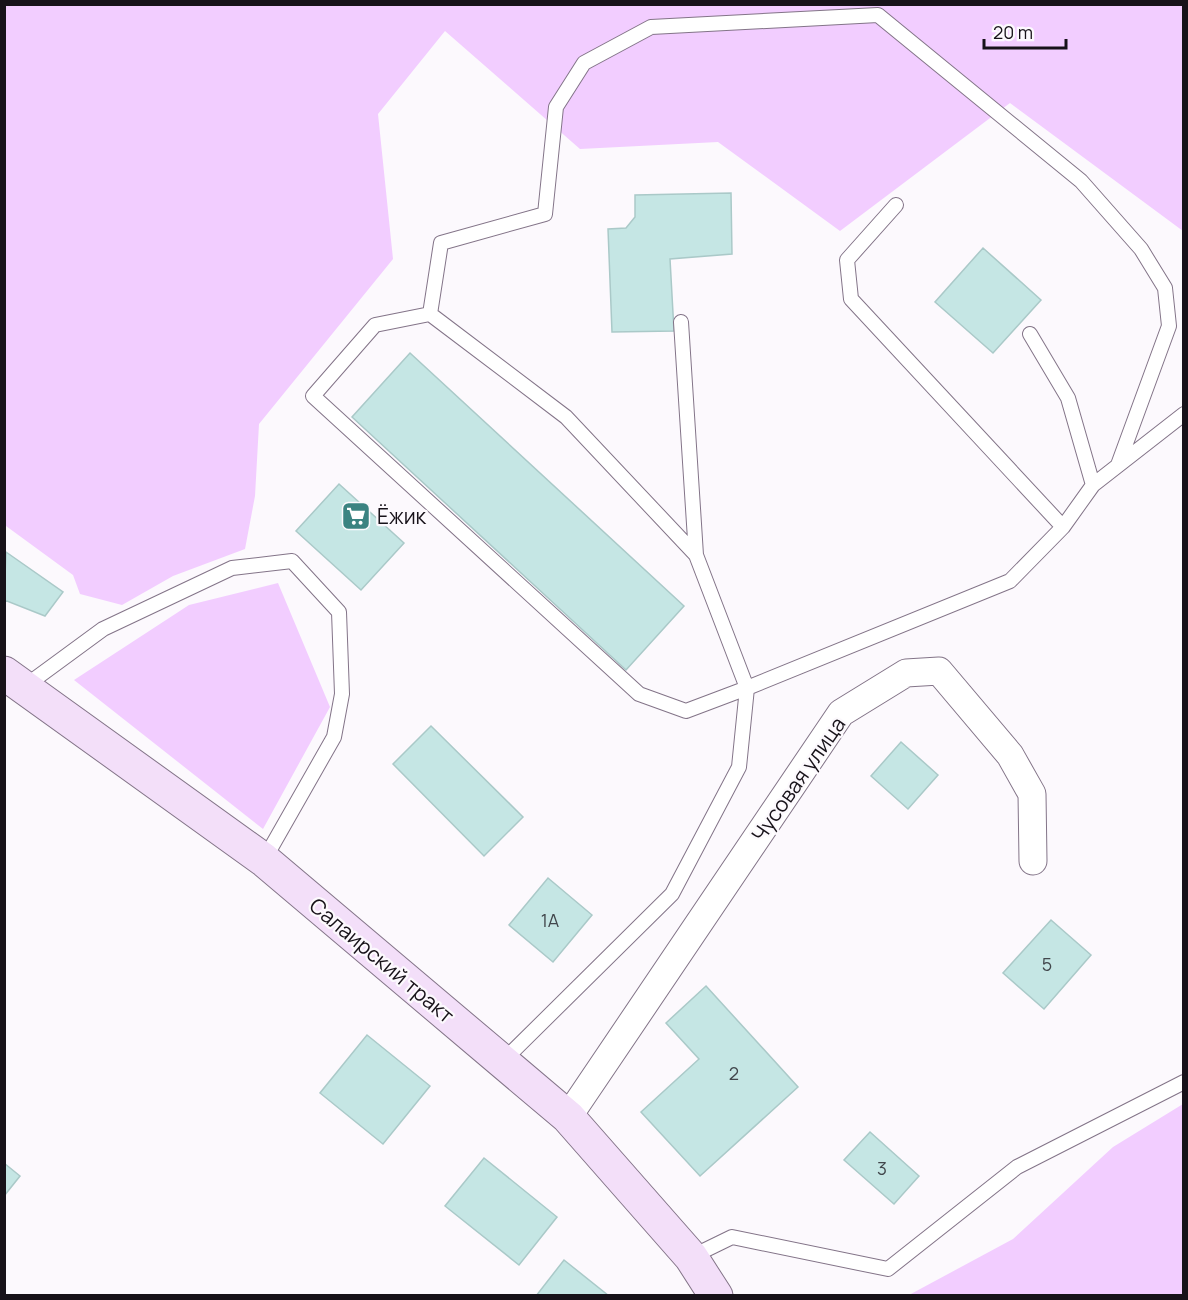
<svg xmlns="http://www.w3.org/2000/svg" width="1188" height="1300" viewBox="0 0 1188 1300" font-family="Manrope,sans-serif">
  <rect width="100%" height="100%" fill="#fcf9fd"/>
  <!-- green -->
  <path fill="#f2cdff" d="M5 5H1183V231L1010 103 840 231 718 142 580 149 445 31 378 114 393 259 259 424 255 496 245 549 173 576 122 605 80 594 73 575 6 526 5 528Z
    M278 583 330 707 263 829 74 680 189 605Z
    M1183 1104V1295H909L1013 1239 1113 1147Z"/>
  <!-- building -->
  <path fill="#c5e6e4" stroke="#aac9c8" stroke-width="1.5" d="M731 193 732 254 670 259 674 331 612 332 608 229 626 228 635 217V195Z
    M983 248 1041 300 993 353 935 302Z
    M410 353 684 606 626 670 352 417Z
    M339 484 404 543 361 590 296 531Z
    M6 552 63 592 45 616 7 601 4 602Z
    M431 726 523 817 484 856 393 764Z
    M901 742 938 775 908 809 871 776Z
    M548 878 592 915 553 962 509 925Z
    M1051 920 1091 955 1044 1009 1003 973Z
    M706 986 798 1087 700 1176 641 1112 699 1059 666 1023Z
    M367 1035 430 1086 383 1144 320 1093Z
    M870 1132 919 1176 894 1204 844 1160Z
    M484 1158 557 1217 519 1265 445 1206Z
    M4 1163 20 1176 4 1196Z
    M564 1260 609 1296H536Z"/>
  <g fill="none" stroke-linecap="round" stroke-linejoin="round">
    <!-- lane casing -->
    <g stroke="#837488" stroke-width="16">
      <path id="lane" d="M896 205 847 260 851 299 1063 527
        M430 314 375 325 313 396 639 694 686 711 747 688 696 555 566 417 430 314 441 243 545 214 556 107 584 63 651 27 878 15 1081 181 1141 249 1165 288 1169 326 1118 465
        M681 322 696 555
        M1030 334 1068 398 1093 485
        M24 687 103 629 232 568 292 561 339 612 342 694 334 737 264 860
        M502 1062 672 894 739 767 747 688 1010 581 1063 527 1093 485 1184 414
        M691 1257 732 1237 888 1269 1017 1167 1184 1082"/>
    </g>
    <!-- street casing -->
    <g stroke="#837488" stroke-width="29">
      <path id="street" d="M568 1117 841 713 906 673 939 671 1010 755 1032 794 1033 861"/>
    </g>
    <!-- secondary casing -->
    <g stroke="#837488" stroke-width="35">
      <path id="secondary" d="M4 673 264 860 568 1117 691 1257 716 1296"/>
    </g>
    <!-- lane -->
    <use href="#lane" stroke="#fff" stroke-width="14"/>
    <!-- street -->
    <use href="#street" stroke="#fff" stroke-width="27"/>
    <!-- secondary -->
    <use href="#secondary" stroke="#f3dff9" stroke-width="33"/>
  </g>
  <!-- icons -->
  <defs>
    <g id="supermarket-square" transform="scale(1.5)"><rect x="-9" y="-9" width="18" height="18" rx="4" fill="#3b8381" stroke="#fcf9fd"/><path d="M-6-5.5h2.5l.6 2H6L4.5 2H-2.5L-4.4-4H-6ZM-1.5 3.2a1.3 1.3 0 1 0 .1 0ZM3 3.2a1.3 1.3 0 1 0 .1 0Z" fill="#fff"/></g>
  </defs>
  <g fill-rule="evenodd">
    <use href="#supermarket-square" x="356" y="516"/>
  </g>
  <g text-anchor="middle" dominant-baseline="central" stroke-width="4.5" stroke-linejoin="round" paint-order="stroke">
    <!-- number labels -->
    <g font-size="18" fill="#42474c">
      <text x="550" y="920">1А</text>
      <text x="1047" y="964">5</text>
      <text x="734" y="1073">2</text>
      <text x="882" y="1168">3</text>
    </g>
    <!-- poi labels -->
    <g font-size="21" fill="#171219" stroke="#fcf9fd" text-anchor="start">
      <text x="377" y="516">Ёжик</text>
    </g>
    <!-- street labels -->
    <g font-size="21" fill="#171219" stroke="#fcf9fd">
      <text transform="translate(798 779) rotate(-55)">Чусовая улица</text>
      <text transform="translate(382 960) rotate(40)">Салаирский тракт</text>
    </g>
  </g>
  <!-- border -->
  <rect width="1188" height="1300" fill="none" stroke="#171219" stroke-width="12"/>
  <!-- scale -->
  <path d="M984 39v9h82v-9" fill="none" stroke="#171219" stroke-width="3"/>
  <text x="993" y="39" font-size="18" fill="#171219" stroke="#fcf9fd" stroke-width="4.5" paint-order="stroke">20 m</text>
</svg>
